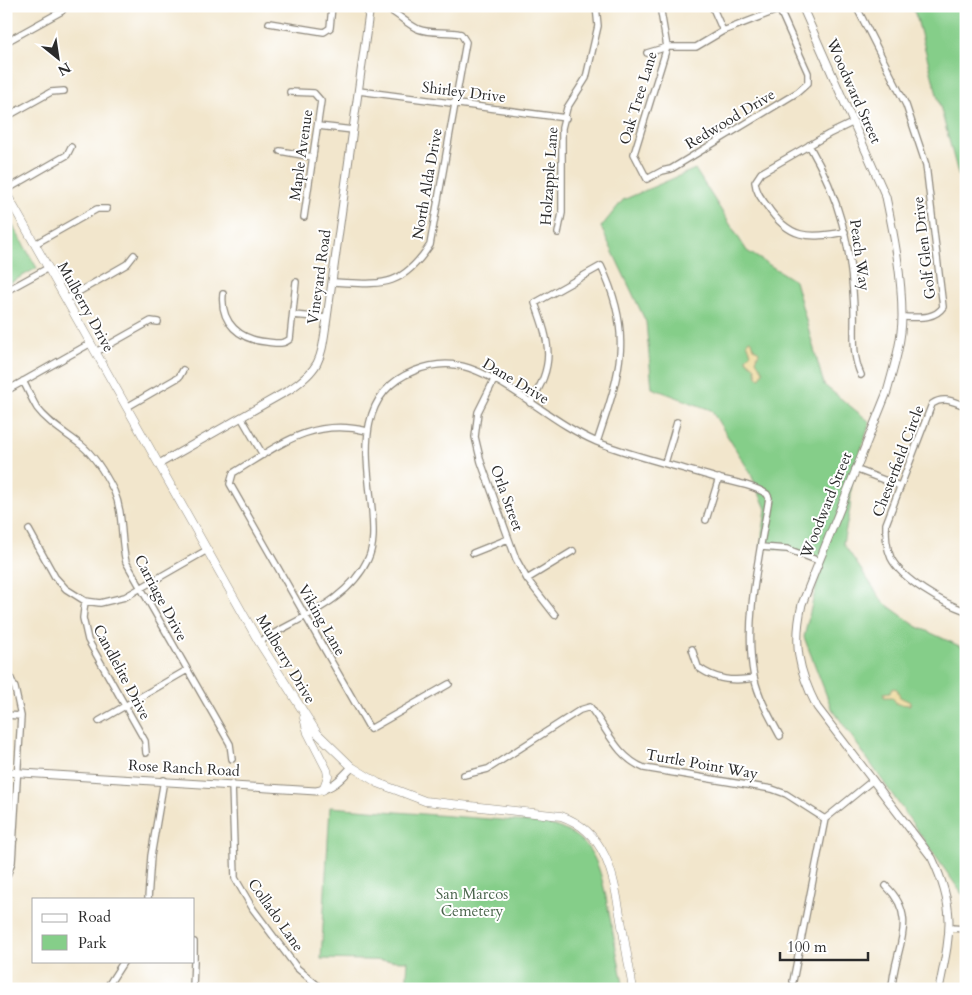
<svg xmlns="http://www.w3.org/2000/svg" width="972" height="995" viewBox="0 0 972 995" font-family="Cardo,serif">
  <rect width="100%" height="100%" fill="#fff"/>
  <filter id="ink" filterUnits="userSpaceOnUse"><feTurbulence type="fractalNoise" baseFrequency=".02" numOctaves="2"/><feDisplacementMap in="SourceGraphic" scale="10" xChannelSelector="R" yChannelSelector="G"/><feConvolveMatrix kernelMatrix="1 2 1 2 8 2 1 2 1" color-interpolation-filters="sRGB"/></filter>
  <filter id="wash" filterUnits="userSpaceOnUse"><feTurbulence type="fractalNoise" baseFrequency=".0096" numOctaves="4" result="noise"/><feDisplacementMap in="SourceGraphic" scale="20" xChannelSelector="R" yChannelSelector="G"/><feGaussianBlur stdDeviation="1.12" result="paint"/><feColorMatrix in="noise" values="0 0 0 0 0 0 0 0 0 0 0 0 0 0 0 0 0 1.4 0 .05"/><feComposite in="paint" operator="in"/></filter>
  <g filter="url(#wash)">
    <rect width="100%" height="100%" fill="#f2e6cc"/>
    <!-- green -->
    <path fill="#85ce89" stroke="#587c5a" d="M912 6H966V204L917 19Z
      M695 169 747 251 795 281 824 385 870 422 852 479 850 509 843 543 883 602 916 626 966 649V894H962L831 707 804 637 827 542 819 561 792 551 761 547 766 509 750 472 711 410 652 388 646 322 601 227 623 200Z
      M6 214 37 268 6 285Z
      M330 807 542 823C596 834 600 866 609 913 614 938 619 964 624 989H406L408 961 321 959Z"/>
    <!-- sand -->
    <path fill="#eeda9e" stroke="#8c8264" d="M749 340 752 341 754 348 759 352 756 360 763 371 760 378 757 376 755 367 747 360 746 358 751 353 747 343Z
      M893 688 897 689 900 697 910 702V705L897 704 892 697H884V693L890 692Z"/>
  </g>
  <g filter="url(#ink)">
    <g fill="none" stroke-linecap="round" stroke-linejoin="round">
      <!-- minor casing -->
      <g stroke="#8e887c" stroke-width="8">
        <path id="minor" d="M660 6 667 47 634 154 647 179 662 171 671 169 798 92 808 83V73L778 6
          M712 6 723 31
          M856 6 906 105 926 165 943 307C934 320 917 317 902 317
          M269 23 324 32 330 28 332 6
          M6 42 62 11 65 6
          M647 53 667 47H696L723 31 788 6
          M359 91 566 118
          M290 92 314 93 321 101 304 217
          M6 117 51 92 64 91
          M318 126 353 130
          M809 145C840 199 851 245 854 307 855 331 851 353 861 375
          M280 151 313 157
          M6 190 67 155 71 147
          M845 232C808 239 789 239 767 206 761 198 756 192 755 182L761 173 829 134 854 122
          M558 233 562 213V128L567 108 586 78 598 26 596 6
          M35 244 97 209H107
          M332 282C381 284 400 290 430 245L466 42 461 34C447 31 431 34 418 29 403 22 395 9 377 6
          M6 291 48 268
          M223 294C220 323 240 340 267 342 276 343 283 345 290 339L296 282
          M66 299 127 264 134 255
          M293 315 327 318
          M96 352 151 321 158 322
          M494 380 478 412 475 437 481 462 516 559 527 579 555 615
          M23 381C28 390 32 400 37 408 49 424 66 433 81 445 95 456 106 475 114 491 124 514 120 539 126 562L230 744 232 759
          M6 391 91 343
          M530 403C556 365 550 344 535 303L601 266C634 335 620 373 597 442
          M966 406C953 402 944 396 932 404L886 524C886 536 886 547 891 558 902 580 943 603 966 611
          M127 407 179 377 183 370
          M241 417 263 455
          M367 431C312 417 278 446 233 473L230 484 370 729 449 684
          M665 463 677 422
          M855 469 900 486
          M706 520 719 478
          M29 530 55 577 66 589 85 601 100 603 125 597 207 550
          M761 547 787 549 819 561
          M473 553 508 539
          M527 579 573 551
          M85 601 83 618 88 640 145 741 146 753
          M259 642C298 618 348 602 368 559 375 544 373 526 372 510 367 460 353 395 414 371 431 364 451 362 469 368 513 383 552 423 597 442 635 457 677 466 716 478 733 482 752 485 767 494L769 498C760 554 743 622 754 677 759 699 770 717 780 736
          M692 649 698 667C715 680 733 682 754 678
          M6 668 15 688 21 716 12 862 6 878
          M6 715 21 716
          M99 721 187 670
          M464 775 488 769 580 710 590 707C607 729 617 757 644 768L772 789 786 794 825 819
          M232 784 235 878 253 909 297 968 322 989
          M6 839H14
          M886 886C921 920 893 950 892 989
          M148 899 151 856 164 780
          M950 928 966 929
          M194 942V961
          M793 981 825 819 873 780
          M106 989 124 961
          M193 989 194 961"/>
      </g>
      <!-- tertiary casing -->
      <g stroke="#8e887c" stroke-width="9">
        <path id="tertiary" d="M802 6 886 197C894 235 902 276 902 316 902 341 894 367 887 392L802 604C793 644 798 670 817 707L932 858C957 911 950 934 939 989
          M159 464 289 390C323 367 321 357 327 318L370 6
          M6 772 316 791C333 788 341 779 352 767"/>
      </g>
      <!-- secondary casing -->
      <g stroke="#8e887c" stroke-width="9">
        <path id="secondary" d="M6 193 259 642 317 733 352 767 378 783 425 801 561 816C608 832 614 879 621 920 625 943 629 966 633 989
          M304 718 308 733 327 770 328 776 323 790"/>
      </g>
      <!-- minor -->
      <use href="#minor" stroke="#fff" stroke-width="5.5"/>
      <!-- tertiary -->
      <use href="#tertiary" stroke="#fff" stroke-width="7"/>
      <!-- secondary -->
      <use href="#secondary" stroke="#fff" stroke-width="8"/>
    </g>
  </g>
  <g text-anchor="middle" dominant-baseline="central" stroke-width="4" stroke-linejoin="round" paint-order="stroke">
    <!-- street labels -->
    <g font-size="15" fill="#2b2b2b" stroke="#fff">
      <text transform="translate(854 91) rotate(66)">Woodward Street</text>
      <text transform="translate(464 92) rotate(7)">Shirley Drive</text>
      <text transform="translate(638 98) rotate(-73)">Oak Tree Lane</text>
      <text transform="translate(730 119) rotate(-31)">Redwood Drive</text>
      <text transform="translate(301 155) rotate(-82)">Maple Avenue</text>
      <text transform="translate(549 176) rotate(-86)">Holzapple Lane</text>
      <text transform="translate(427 184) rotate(-80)">North Alda Drive</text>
      <text transform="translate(924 248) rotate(-97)">Golf Glen Drive</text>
      <text transform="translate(860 255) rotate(82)">Peach Way</text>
      <text transform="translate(319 277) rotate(-82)">Vineyard Road</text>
      <text transform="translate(86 307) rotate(61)">Mulberry Drive</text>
      <text transform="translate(516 381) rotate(31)">Dane Drive</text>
      <text transform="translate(898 461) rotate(-69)">Chesterfield Circle</text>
      <text transform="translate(507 498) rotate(70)">Orla Street</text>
      <text transform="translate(826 505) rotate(-68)">Woodward Street</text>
      <text transform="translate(161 598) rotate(62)">Carriage Drive</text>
      <text transform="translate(322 620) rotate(60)">Viking Lane</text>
      <text transform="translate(286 659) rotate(59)">Mulberry Drive</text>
      <text transform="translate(122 672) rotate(62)">Candlelite Drive</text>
      <text transform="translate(702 764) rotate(10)">Turtle Point Way</text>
      <text transform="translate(184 768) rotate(3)">Rose Ranch Road</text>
      <text transform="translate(276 915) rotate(55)">Collado Lane</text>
    </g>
    <!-- park labels -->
    <g font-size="15" fill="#4a644c" stroke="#fff">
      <text x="472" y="894">San Marcos<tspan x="472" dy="17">Cemetery</tspan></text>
    </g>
  </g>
  <!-- margin -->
  <rect width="972" height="995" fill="none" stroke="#fff" stroke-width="25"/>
  <!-- legend -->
  <rect x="32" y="898" width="162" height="65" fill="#ffffff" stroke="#aaaaaa"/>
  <rect x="42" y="914" width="25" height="8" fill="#ffffff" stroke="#aaaaaa"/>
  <text x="78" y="922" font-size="15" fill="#2b2b2b">Road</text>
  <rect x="42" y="935" width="25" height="15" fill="#85ce89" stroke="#aaaaaa"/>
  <text x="78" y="948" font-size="15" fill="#2b2b2b">Park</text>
  <!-- north arrow -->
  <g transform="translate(58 58) rotate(150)" stroke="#ffffff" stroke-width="4" paint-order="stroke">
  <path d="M0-4L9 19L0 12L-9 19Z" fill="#2b2b2b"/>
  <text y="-8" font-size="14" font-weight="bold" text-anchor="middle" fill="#2b2b2b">N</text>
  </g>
  <!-- scale -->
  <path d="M780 952v8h88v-8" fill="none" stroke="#2b2b2b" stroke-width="2.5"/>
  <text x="787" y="952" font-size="15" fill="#2b2b2b" stroke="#ffffff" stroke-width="4" paint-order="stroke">100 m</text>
</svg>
